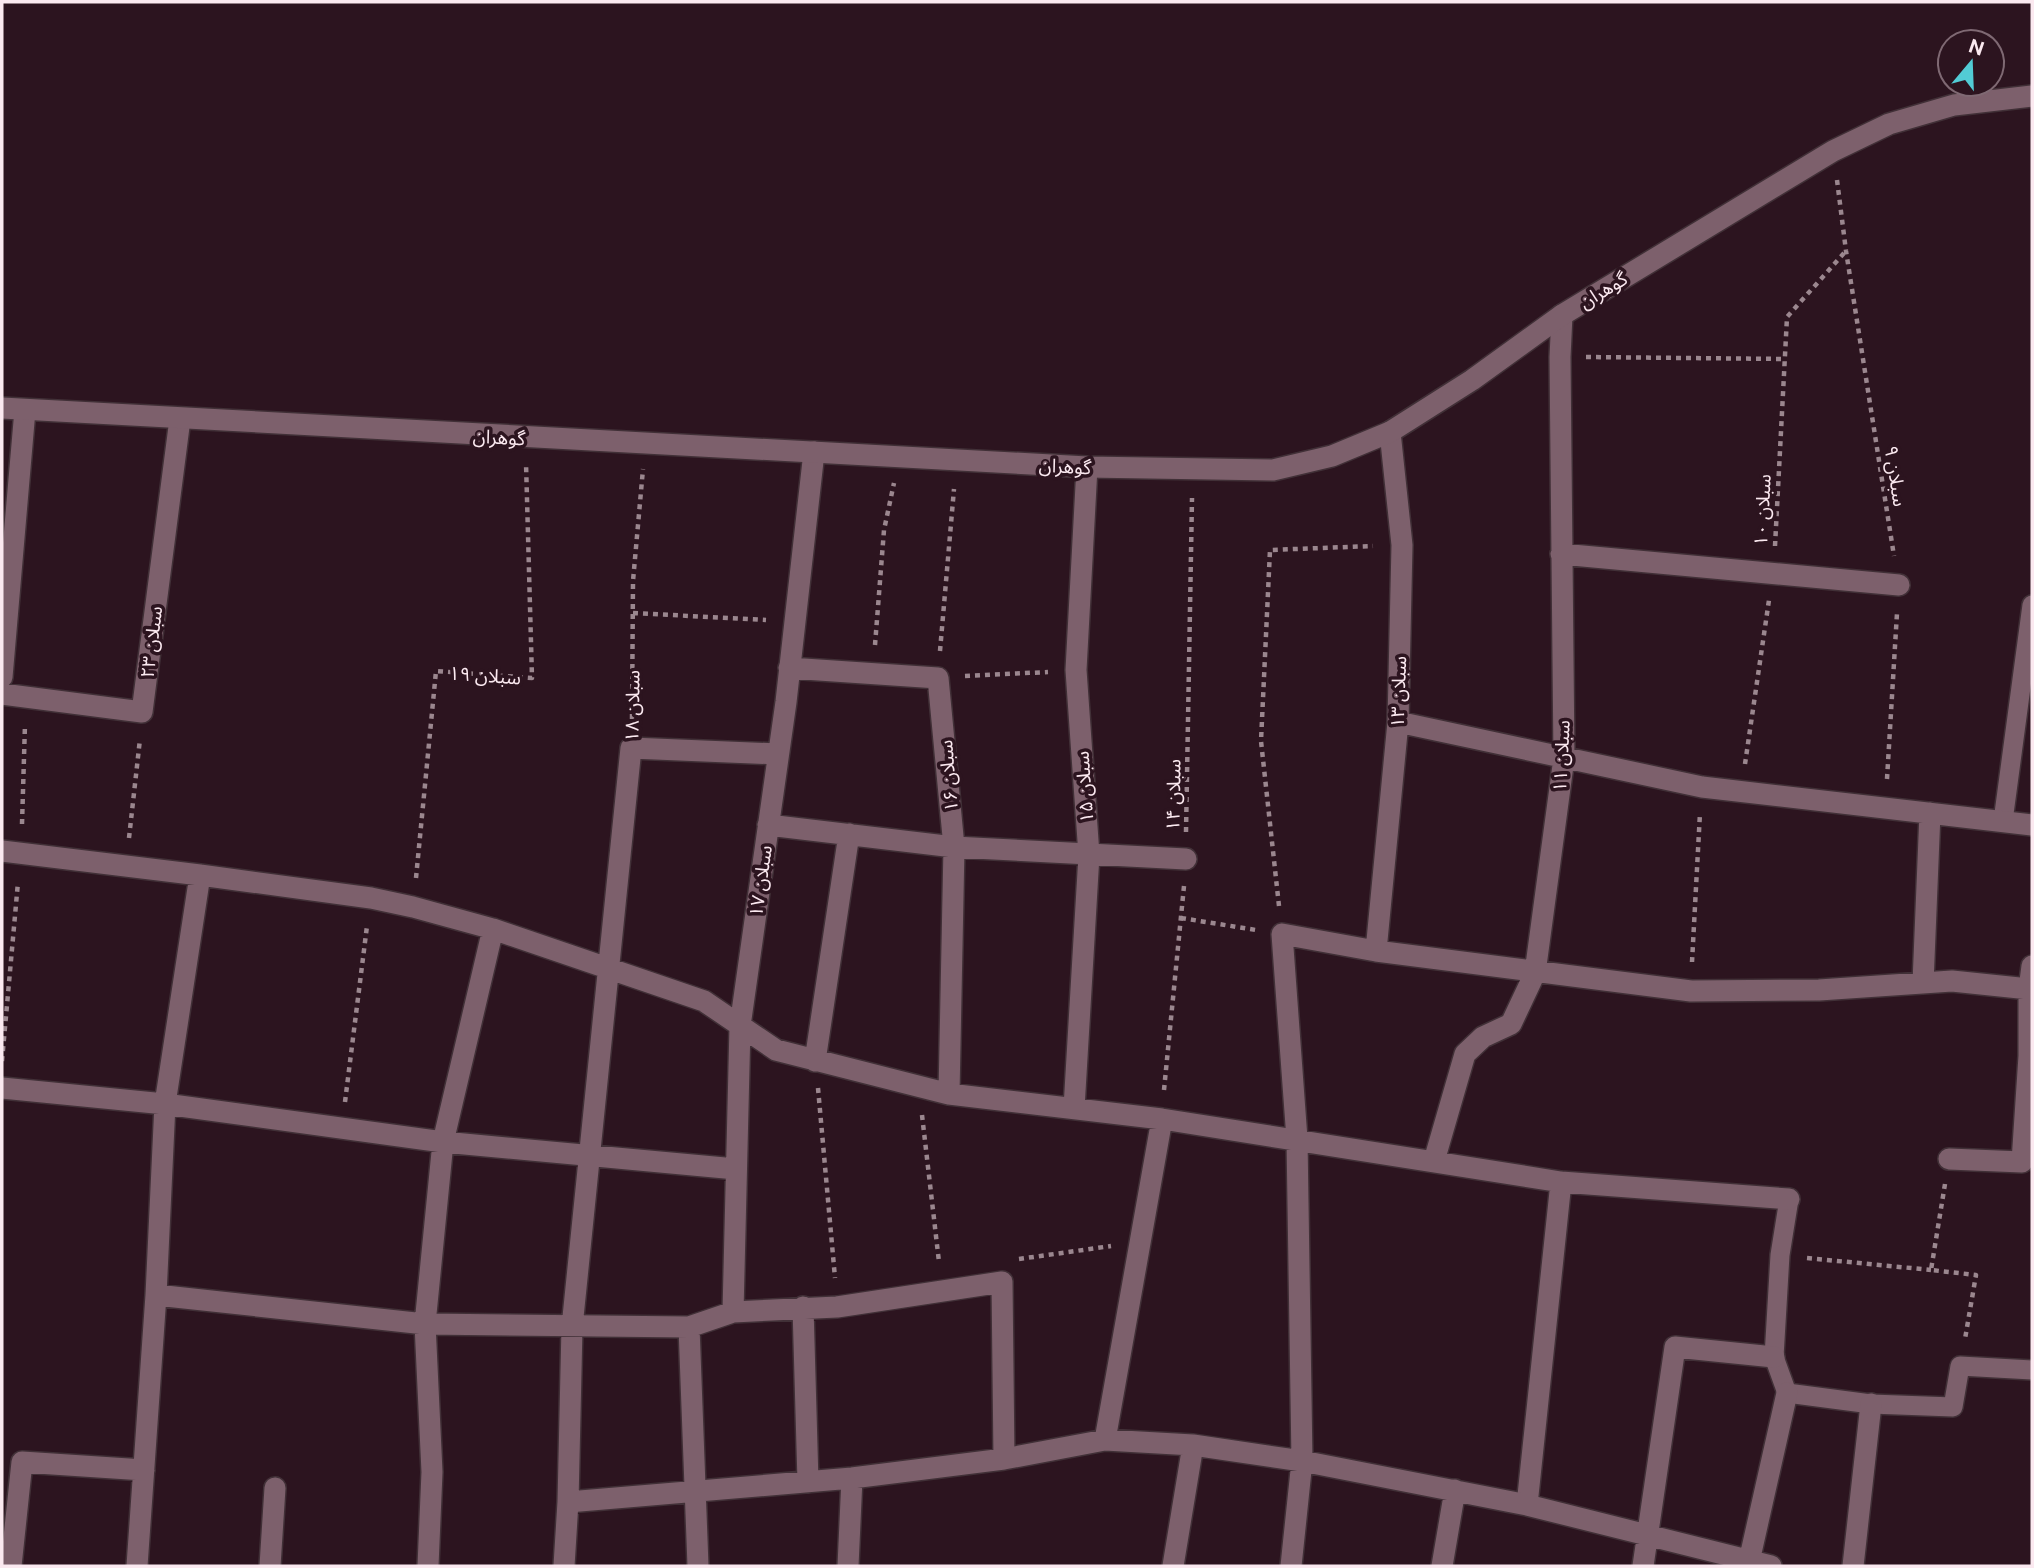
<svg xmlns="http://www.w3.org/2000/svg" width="2034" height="1568" viewBox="0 0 2034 1568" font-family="'Public Sans','Noto Sans Arabic',sans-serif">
  <rect width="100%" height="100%" fill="#2c141f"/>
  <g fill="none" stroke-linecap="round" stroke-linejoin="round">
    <!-- lane casing -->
    <g stroke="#413037" stroke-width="22">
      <path id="lane" d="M2003 821 2032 605
        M1789 1199 1780 1255 1774 1357 1787 1393 1871 1404 1953 1407 1960 1366 2032 1370"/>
    </g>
    <!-- street casing -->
    <g stroke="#413037" stroke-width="24">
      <path id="street" d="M1561 554 1899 585
        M789 668 938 678 954 847 949 1094
        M2 677 25 410
        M2 694 142 712 180 419
        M1398 722 1702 787 2032 825
        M768 825 954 847 1186 859
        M2 851 200 875 371 898 413 907 493 929 704 1001 776 1050 949 1094 1162 1119 1561 1182 1789 1199
        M1376 951 1398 722 1402 545 1390 432
        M1923 983 1930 813
        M815 1061 849 834
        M2 1088 165 1104 443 1142 736 1169
        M1074 1108 1089 855 1076 670 1087 467
        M1949 1159 2022 1162 2029 1056V989L2032 966
        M1434 1161 1465 1054 1483 1037 1511 1024 1535 973 1564 758 1560 357 1562 315
        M156 1295 425 1324 689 1327 733 1312 837 1307 1002 1282 1004 1459
        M803 1307 808 1482
        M733 1312 740 1026 786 702 814 452
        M689 1327 698 1566
        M1105 1440 1162 1119
        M568 1502 852 1478 1004 1459 1105 1440 1193 1445 1302 1461 1527 1505 1771 1566
        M1527 1505 1561 1182
        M11 1566 22 1462 144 1470
        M137 1566 156 1295 165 1104 200 875
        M270 1566 275 1488
        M428 1566 432 1472 425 1324 443 1142 493 929
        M564 1566 568 1502 572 1327 631 748 778 754
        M848 1566 852 1478
        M1173 1566 1193 1445
        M1291 1566 1302 1461 1297 1139 1282 934 1376 951 1691 991 1819 990 1952 981 2029 989
        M1442 1566 1455 1490
        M1643 1566 1675 1347 1774 1357
        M1748 1566 1787 1393
        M1853 1566 1871 1404"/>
    </g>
    <!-- secondary casing -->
    <g stroke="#413037" stroke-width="24">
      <path id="secondary" d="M2 408 1087 467 1273 470 1332 456 1390 432 1472 380 1562 315 1833 151 1889 124 1954 105 2032 96"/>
    </g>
    <!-- path -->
    <path stroke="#9b878f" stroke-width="4.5" stroke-dasharray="5 5" stroke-linecap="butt" d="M1837 180 1846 251 1894 556
      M1586 357 1785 359
      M1775 546 1787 317 1845 252
      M633 613 766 620
      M875 645 884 530 894 483
      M940 651 954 489
      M965 676 1048 672
      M632 719 633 581 643 469
      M1745 764 1769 600
      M1887 779 1897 613
      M22 824 25 724
      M1186 832 1192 498
      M129 838 140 739
      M416 878 436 671 532 678 526 463
      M1279 906 1261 741 1270 550 1373 546
      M1181 918 1256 930
      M1692 962 1700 813
      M2 1061 18 882
      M818 1088 835 1278
      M1164 1090 1184 886
      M345 1102 367 926
      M922 1115 939 1262
      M1945 1184 1931 1270 1976 1275 1965 1339
      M1807 1258 1931 1270
      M1019 1259 1111 1246"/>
    <!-- lane -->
    <use href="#lane" stroke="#7d606c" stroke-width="19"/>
    <!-- street -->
    <use href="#street" stroke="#7d606c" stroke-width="21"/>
    <!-- secondary -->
    <use href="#secondary" stroke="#7d606c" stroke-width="21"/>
  </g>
  <g text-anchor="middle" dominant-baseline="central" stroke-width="7" stroke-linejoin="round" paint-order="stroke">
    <!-- street labels -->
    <g font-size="19" fill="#fbe9f0" stroke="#2c141f">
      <text transform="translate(1603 290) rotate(-31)">گوهران</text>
      <text transform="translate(499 437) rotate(3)">گوهران</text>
      <text transform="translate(1065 466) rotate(3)">گوهران</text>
      <text transform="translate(1896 476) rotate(81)">سبلان ۹</text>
      <text transform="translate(1762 510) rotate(-87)">سبلان ۱۰</text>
      <text transform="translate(151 642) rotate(-83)">سبلان ۲۳</text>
      <text transform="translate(485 675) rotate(4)">سبلان ۱۹</text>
      <text transform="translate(1398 692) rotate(-88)">سبلان ۱۳</text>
      <text transform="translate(632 706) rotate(-89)">سبلان ۱۸</text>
      <text transform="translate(1561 756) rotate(-87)">سبلان ۱۱</text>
      <text transform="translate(948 776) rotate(-95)">سبلان ۱۶</text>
      <text transform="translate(1084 787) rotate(-94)">سبلان ۱۵</text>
      <text transform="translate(1173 795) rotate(-89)">سبلان ۱۴</text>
      <text transform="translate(760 881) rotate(-82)">سبلان ۱۷</text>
    </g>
  </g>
  <!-- border -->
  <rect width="2034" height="1568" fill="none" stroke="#fbe9f0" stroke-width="7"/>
  <!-- north arrow -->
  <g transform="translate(1971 63) rotate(19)"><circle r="33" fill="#2c141f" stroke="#7f6973" stroke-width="2"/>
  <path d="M0-5L12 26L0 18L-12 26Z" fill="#52ccd5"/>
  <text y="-10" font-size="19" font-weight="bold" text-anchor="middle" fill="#fbe9f0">N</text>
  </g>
</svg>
